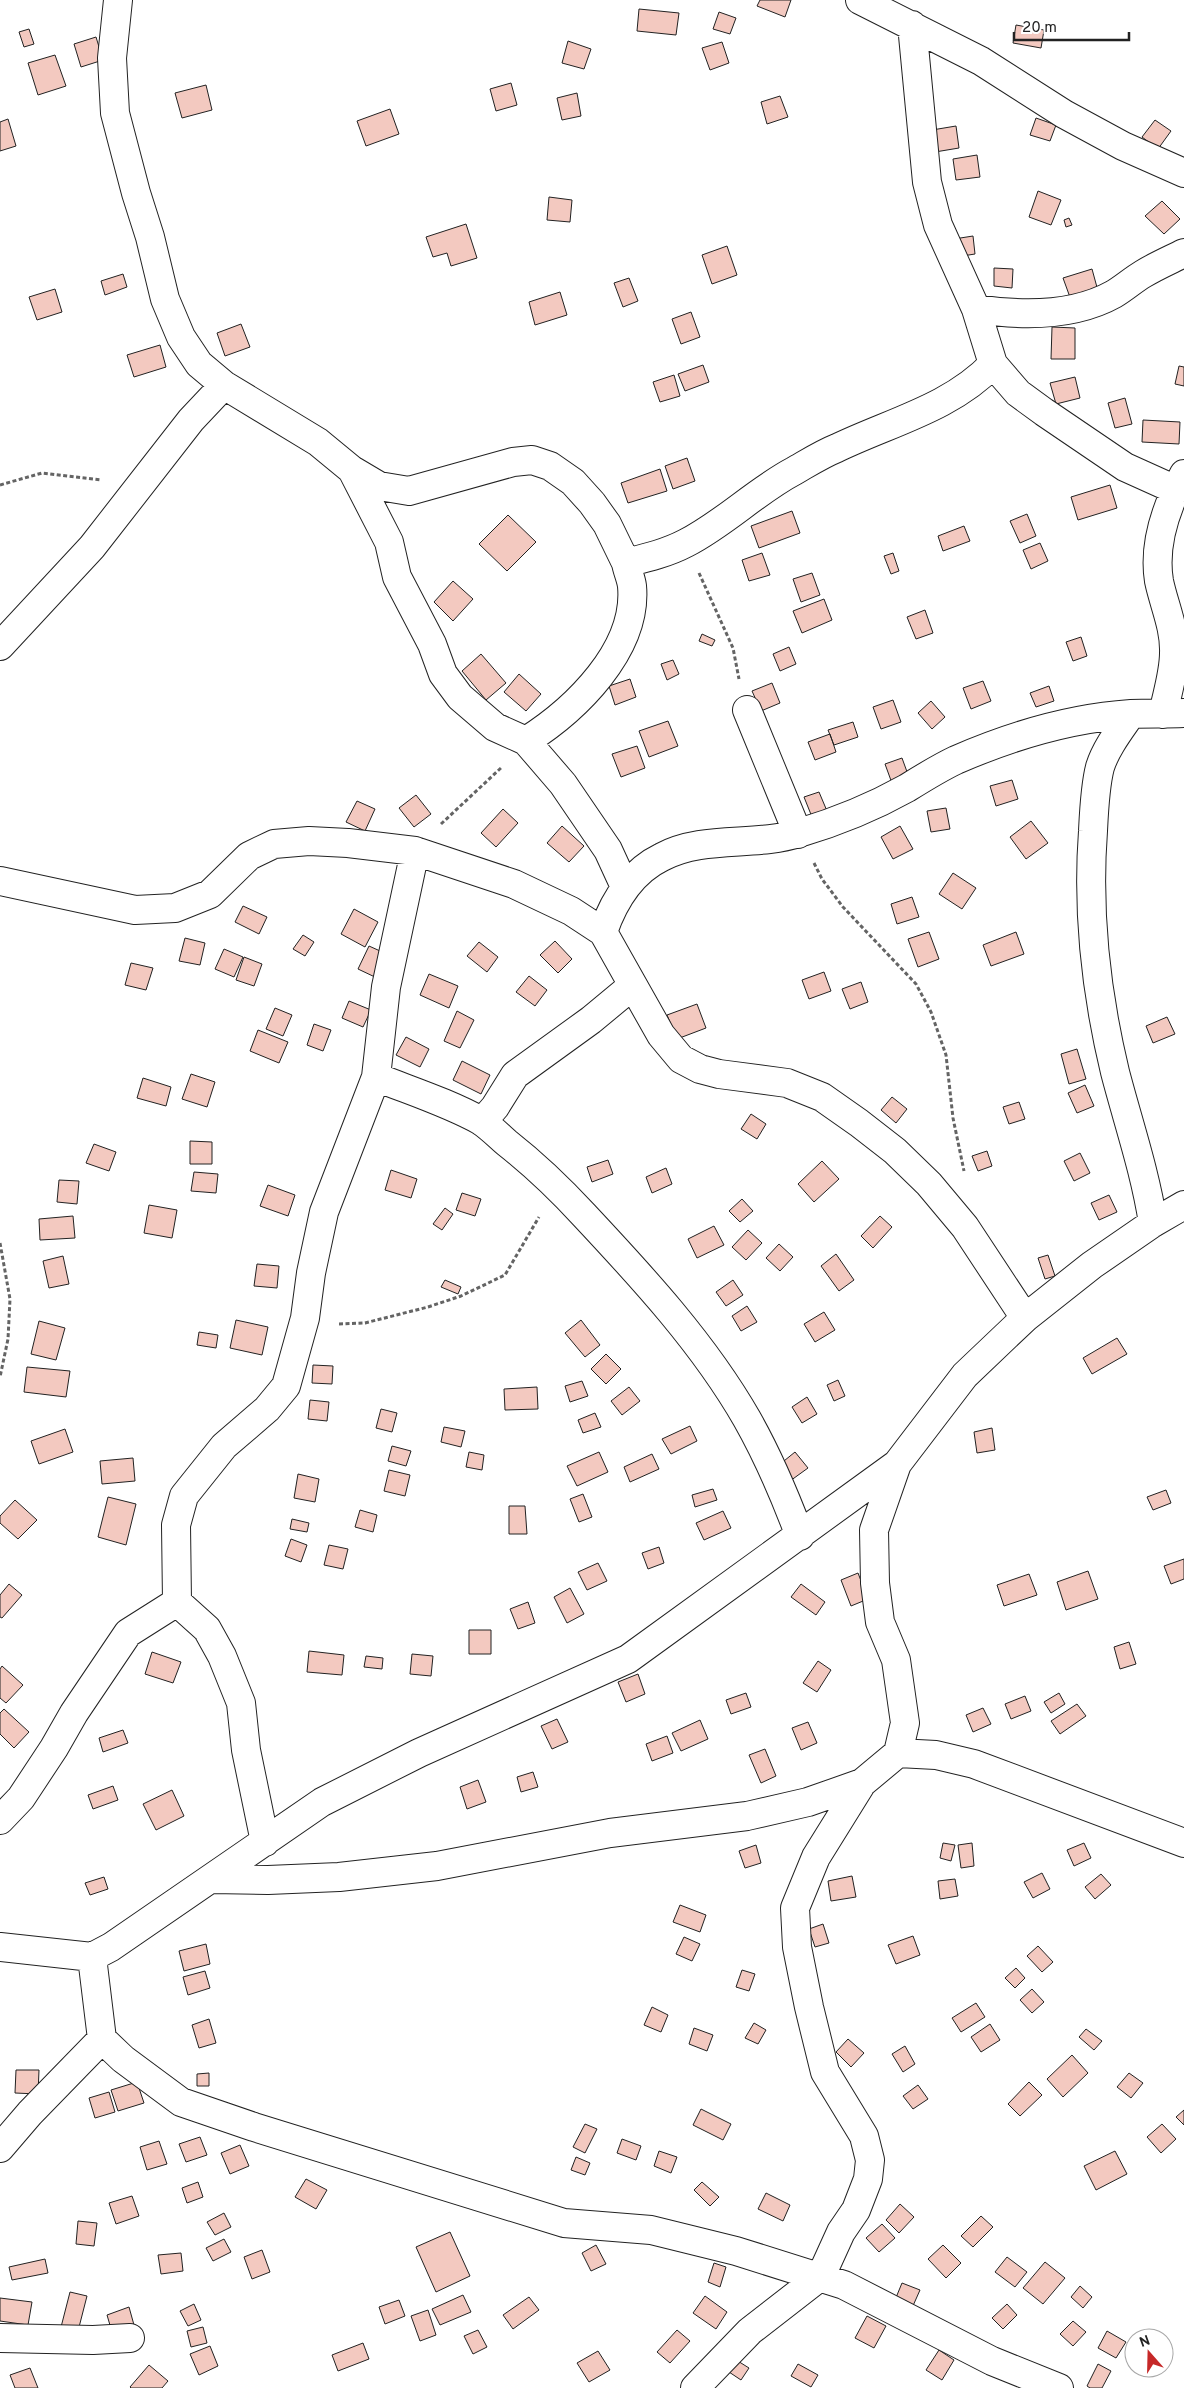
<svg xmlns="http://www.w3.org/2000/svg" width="1184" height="2388" viewBox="0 0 1184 2388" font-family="Overpass,sans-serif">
  <rect width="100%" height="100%" fill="#fff"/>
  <!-- building -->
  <path fill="#f3c9c0" stroke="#222" d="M760 0H791L785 17 757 6Z
    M639 9 679 13 676 35 637 31Z
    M719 12 736 18 730 34 713 29Z
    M1016 25 1044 30 1041 48 1013 43Z
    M29 29 34 44 24 47 19 32Z
    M96 37 103 60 81 67 74 44Z
    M568 41 591 49 584 69 562 63Z
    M722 42 729 63 710 70 702 48Z
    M55 55 66 86 38 95 28 63Z
    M511 83 517 105 496 111 490 89Z
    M206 85 212 110 182 118 175 93Z
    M577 93 581 116 562 120 557 98Z
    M780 96 788 117 767 124 761 102Z
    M390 109 399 134 366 146 357 121Z
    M1036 118 1056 125 1050 141 1030 135Z
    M8 119 16 146 0 151V122Z
    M1155 120 1171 131 1158 149 1142 137Z
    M956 126 959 148 935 152 932 130Z
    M977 155 980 177 956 180 953 159Z
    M1038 191 1061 200 1051 225 1029 217Z
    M549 197 572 200 570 222 547 220Z
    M1162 201 1180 219 1164 234 1145 216Z
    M1069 218 1072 225 1066 227 1064 220Z
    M466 224 477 258 451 266 447 253 433 257 426 237Z
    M973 236 975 254 956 257 954 239Z
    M727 246 737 275 712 284 702 255Z
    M994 268 1013 269 1012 288 994 286Z
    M1092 269 1098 291 1071 300 1063 278Z
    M123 274 127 287 105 295 101 281Z
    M629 278 638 301 623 307 614 283Z
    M55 289 62 312 37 320 29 297Z
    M560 292 567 315 535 325 529 302Z
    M691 312 700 337 681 344 672 319Z
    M241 324 250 347 225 356 217 333Z
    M1052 327 1075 328V359H1051Z
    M160 345 166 367 134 377 127 355Z
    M703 365 709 382 685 391 678 374Z
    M1179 366 1184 367V386L1175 384Z
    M674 375 680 396 660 402 653 382Z
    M1075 377 1080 398 1056 404 1050 383Z
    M1125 398 1132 424 1115 428 1108 403Z
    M1143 420 1180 422 1179 444 1142 442Z
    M687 458 695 481 673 489 665 466Z
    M660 469 667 491 628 503 621 483Z
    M1110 485 1117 508 1078 520 1071 497Z
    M792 511 800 533 759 548 751 526Z
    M1027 514 1036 536 1020 543 1010 521Z
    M508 515 536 542 507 571 479 544Z
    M964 526 970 541 943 551 938 536Z
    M1040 543 1048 561 1031 569 1023 550Z
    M762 553 770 575 749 581 742 560Z
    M893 553 899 571 891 574 884 556Z
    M812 573 820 595 801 602 793 579Z
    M453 581 473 599 453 621 434 602Z
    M824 599 832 620 802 633 793 611Z
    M925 610 933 633 916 639 907 617Z
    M702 634 715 640 712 646 699 641Z
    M1081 637 1087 656 1073 661 1066 642Z
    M789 647 796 664 780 671 773 654Z
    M481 654 506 683 486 700 462 671Z
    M673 660 679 674 667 680 661 664Z
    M519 674 541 694 526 711 504 692Z
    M630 679 636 697 615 705 609 686Z
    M983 681 991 701 971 709 963 688Z
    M772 683 780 703 761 711 752 691Z
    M1049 686 1054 701 1036 707 1030 693Z
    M893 700 901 722 881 729 873 707Z
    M931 701 945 717 932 729 918 713Z
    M668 721 678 746 649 757 639 731Z
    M853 722 858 737 834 745 828 730Z
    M830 734 836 752 815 760 808 742Z
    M637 746 645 768 621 777 612 754Z
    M902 758 910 780 893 786 885 764Z
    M1012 780 1018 799 996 806 990 786Z
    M819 792 827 811 812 817 804 797Z
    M416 795 431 814 414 827 399 808Z
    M357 801 375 809 365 831 346 822Z
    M946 808 950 829 931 832 927 811Z
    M503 809 518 823 496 847 481 833Z
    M1031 821 1048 843 1026 859 1010 837Z
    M562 826 584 846 569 862 547 843Z
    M900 826 913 849 893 859 881 837Z
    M953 873 976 888 962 909 939 894Z
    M912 897 919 917 897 924 891 904Z
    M243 906 267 917 259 934 235 922Z
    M354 909 378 922 365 947 341 934Z
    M929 932 939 959 918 967 908 939Z
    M1016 932 1024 954 991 966 983 945Z
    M303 935 314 942 305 956 293 949Z
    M185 938 205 943 200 965 179 961Z
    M555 941 572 959 558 973 540 955Z
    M479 942 498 957 487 972 467 956Z
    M369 946 389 955 377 978 358 969Z
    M224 949 243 957 234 977 215 969Z
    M244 957 262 964 254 986 236 980Z
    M131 963 153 968 146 990 125 985Z
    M824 972 831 991 809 999 802 980Z
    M429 974 458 986 449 1008 420 995Z
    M529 976 547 990 535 1006 516 992Z
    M861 982 868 1002 850 1009 842 989Z
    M349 1001 371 1010 363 1027 342 1018Z
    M697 1004 706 1028 677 1039 667 1015Z
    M275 1008 292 1015 283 1036 266 1029Z
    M457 1011 474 1020 460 1048 444 1041Z
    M1167 1017 1175 1034 1153 1043 1146 1026Z
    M314 1024 331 1030 323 1051 307 1045Z
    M258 1030 288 1042 279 1063 250 1051Z
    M406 1037 429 1049 420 1067 396 1055Z
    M1077 1049 1086 1079 1069 1084 1061 1054Z
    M462 1061 490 1075 481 1094 453 1080Z
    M191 1074 215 1082 207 1107 182 1099Z
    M143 1078 171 1087 166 1106 137 1098Z
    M1085 1085 1094 1106 1077 1113 1068 1093Z
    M892 1097 907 1109 896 1123 881 1110Z
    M1019 1102 1025 1119 1009 1124 1003 1107Z
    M751 1114 766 1124 757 1139 741 1129Z
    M190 1141 212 1142V1164H190Z
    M94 1144 116 1152 109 1171 86 1163Z
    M987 1151 992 1166 978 1171 972 1156Z
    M1080 1153 1090 1173 1074 1181 1064 1161Z
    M608 1160 613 1174 592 1182 587 1167Z
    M822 1161 839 1179 814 1202 798 1184Z
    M666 1168 672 1184 652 1193 646 1177Z
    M391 1170 417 1179 411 1198 385 1190Z
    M194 1172 218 1174 216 1193 191 1191Z
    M59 1180 79 1181 77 1204 57 1202Z
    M268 1185 295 1195 288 1216 260 1206Z
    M462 1193 481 1199 475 1216 456 1210Z
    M1109 1195 1117 1212 1099 1220 1091 1203Z
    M742 1199 753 1211 740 1222 729 1211Z
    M149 1205 177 1210 172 1238 144 1233Z
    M445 1208 453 1214 442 1230 433 1224Z
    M73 1216 75 1238 40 1240 39 1219Z
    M880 1216 892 1227 873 1248 861 1236Z
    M714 1226 724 1245 697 1258 688 1239Z
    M748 1230 762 1243 746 1260 732 1247Z
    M779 1244 793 1257 780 1271 766 1258Z
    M836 1254 854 1280 839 1291 821 1266Z
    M1048 1255 1055 1276 1045 1279 1038 1258Z
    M63 1256 69 1284 49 1288 43 1261Z
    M257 1264 279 1266 277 1288 254 1286Z
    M445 1280 461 1287 458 1294 441 1287Z
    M733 1280 743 1295 726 1306 716 1292Z
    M747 1306 757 1322 741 1331 732 1316Z
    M824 1312 835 1330 815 1342 804 1324Z
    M236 1320 268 1327 262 1355 230 1348Z
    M581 1320 600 1345 585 1357 565 1333Z
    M39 1321 65 1328 56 1360 31 1354Z
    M199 1332 218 1335 216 1348 197 1345Z
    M1117 1338 1127 1354 1092 1374 1083 1358Z
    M606 1354 621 1369 606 1384 591 1369Z
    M313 1365 333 1366 332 1384 312 1383Z
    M27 1367 70 1371 66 1397 24 1392Z
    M838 1380 845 1396 834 1401 827 1385Z
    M582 1381 588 1396 570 1402 565 1386Z
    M537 1387 538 1409 505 1410 504 1389Z
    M629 1387 640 1401 622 1415 611 1401Z
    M807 1397 817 1414 802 1423 792 1407Z
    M310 1400 329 1402 327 1421 308 1419Z
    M381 1409 397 1413 392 1432 376 1428Z
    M595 1413 601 1427 583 1433 578 1420Z
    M690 1426 697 1441 671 1454 662 1439Z
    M444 1427 465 1431 461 1447 441 1442Z
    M992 1428 995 1450 977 1453 974 1432Z
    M65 1429 73 1452 39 1464 31 1441Z
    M392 1446 411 1451 406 1466 388 1461Z
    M469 1452 484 1455 482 1470 466 1467Z
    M599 1452 608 1472 577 1486 567 1466Z
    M795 1452 808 1468 790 1481 779 1465Z
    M652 1454 659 1469 630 1482 624 1467Z
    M133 1458 135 1481 102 1484 100 1461Z
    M389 1470 410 1475 405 1496 384 1491Z
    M298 1474 319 1479 315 1502 294 1498Z
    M713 1489 717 1500 695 1507 692 1495Z
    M1166 1490 1171 1503 1153 1510 1147 1497Z
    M583 1494 592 1517 579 1522 570 1499Z
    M108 1497 136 1504 126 1545 98 1537Z
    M15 1500 37 1520 18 1539 0 1523V1516Z
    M509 1506H525L527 1534H509Z
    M360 1510 377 1515 373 1532 355 1527Z
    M723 1511 731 1528 704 1540 696 1523Z
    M292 1519 309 1523 307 1532 290 1529Z
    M291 1539 307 1545 301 1562 285 1556Z
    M329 1545 348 1549 343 1569 324 1565Z
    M659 1547 664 1563 648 1569 642 1553Z
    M1184 1559V1579L1171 1584 1164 1566Z
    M598 1563 607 1581 587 1590 578 1572Z
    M1088 1571 1098 1599 1066 1610 1057 1582Z
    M858 1573 868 1599 851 1606 841 1580Z
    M1029 1574 1037 1595 1004 1606 997 1585Z
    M9 1584 22 1595 2 1618 0 1617V1595Z
    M801 1584 825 1602 816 1615 791 1597Z
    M570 1588 584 1614 567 1623 554 1597Z
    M528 1602 535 1623 518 1629 510 1609Z
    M469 1630H491V1654H469Z
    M1129 1642 1136 1664 1120 1669 1114 1647Z
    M309 1651 344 1655 342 1675 307 1672Z
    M152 1652 181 1662 173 1683 145 1674Z
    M412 1654 433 1656 431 1676 410 1674Z
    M366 1656 383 1658 382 1669 364 1667Z
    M818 1661 831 1670 817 1692 803 1683Z
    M2 1666 23 1685 6 1703 0 1698V1669Z
    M638 1674 645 1694 626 1702 618 1682Z
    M746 1693 751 1707 731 1714 726 1700Z
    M1059 1693 1065 1704 1051 1713 1044 1702Z
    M1025 1696 1031 1711 1011 1719 1005 1704Z
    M1077 1704 1086 1716 1060 1734 1051 1721Z
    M983 1708 991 1724 973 1732 966 1715Z
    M4 1709 29 1732 14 1748 0 1734V1713Z
    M557 1719 568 1742 552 1749 541 1726Z
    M700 1720 708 1739 681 1751 672 1733Z
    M808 1722 817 1743 801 1750 792 1728Z
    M123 1730 128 1743 103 1752 99 1738Z
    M667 1736 673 1753 652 1761 646 1744Z
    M765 1749 776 1776 761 1783 749 1755Z
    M533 1772 538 1787 521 1792 517 1777Z
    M478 1780 486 1802 467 1809 460 1787Z
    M113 1786 118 1800 93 1809 88 1795Z
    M172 1790 184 1816 156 1830 143 1804Z
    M943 1843 955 1845 951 1861 940 1858Z
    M972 1843 974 1866 961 1868 958 1845Z
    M1084 1843 1091 1858 1074 1866 1067 1850Z
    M756 1845 761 1863 745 1868 739 1851Z
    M1042 1873 1050 1889 1033 1898 1024 1882Z
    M1101 1874 1111 1885 1095 1899 1085 1887Z
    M852 1876 856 1897 831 1901 828 1881Z
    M104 1877 108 1889 90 1895 85 1883Z
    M955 1879 958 1896 940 1899 938 1881Z
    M680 1905 706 1915 700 1932 673 1922Z
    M823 1924 829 1943 815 1947 809 1929Z
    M913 1936 920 1955 896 1964 888 1945Z
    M684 1937 700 1944 692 1961 676 1954Z
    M206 1944 210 1964 184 1971 179 1951Z
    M1038 1946 1053 1962 1042 1972 1027 1956Z
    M1016 1968 1025 1978 1015 1988 1005 1978Z
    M742 1970 755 1974 749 1991 736 1987Z
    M205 1971 210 1988 188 1995 183 1977Z
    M1032 1989 1044 2002 1032 2013 1020 2000Z
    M976 2003 985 2017 961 2032 952 2018Z
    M652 2007 668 2015 661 2032 644 2025Z
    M209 2019 216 2043 199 2048 192 2025Z
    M754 2023 766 2030 758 2044 745 2038Z
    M990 2024 1000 2040 981 2052 971 2037Z
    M694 2028 713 2035 707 2051 689 2044Z
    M1086 2029 1102 2041 1094 2050 1079 2037Z
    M848 2039 864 2053 851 2067 836 2052Z
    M905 2046 915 2064 903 2072 892 2054Z
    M1072 2055 1088 2073 1063 2097 1047 2079Z
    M16 2070H39L38 2094 15 2093Z
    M209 2073V2086H197V2074Z
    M1129 2073 1143 2083 1131 2098 1117 2087Z
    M137 2082 144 2103 118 2111 111 2090Z
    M1029 2082 1042 2095 1020 2116 1008 2104Z
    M918 2085 928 2099 913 2109 903 2096Z
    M109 2092 115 2112 95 2118 89 2098Z
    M701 2109 731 2124 723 2140 693 2125Z
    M1184 2110V2125L1176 2117Z
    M585 2124 597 2129 585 2153 573 2147Z
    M1162 2124 1176 2139 1161 2153 1147 2137Z
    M200 2137 207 2155 186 2162 179 2144Z
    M622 2139 641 2146 636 2160 617 2153Z
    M159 2141 167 2164 147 2170 140 2147Z
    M240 2145 249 2166 230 2174 221 2153Z
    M659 2151 677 2157 671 2173 654 2166Z
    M1115 2151 1127 2174 1096 2190 1084 2166Z
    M576 2157 590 2163 585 2175 571 2170Z
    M306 2179 327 2190 316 2209 295 2197Z
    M198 2182 203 2197 187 2203 182 2188Z
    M702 2182 719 2197 710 2206 694 2190Z
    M766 2193 790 2205 783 2221 758 2209Z
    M132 2196 139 2216 116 2224 109 2203Z
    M900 2204 914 2217 899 2233 886 2220Z
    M224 2213 231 2227 215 2235 207 2222Z
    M981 2216 993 2227 973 2247 961 2236Z
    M78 2221 97 2223 94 2246 76 2244Z
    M882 2224 895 2238 879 2252 866 2238Z
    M450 2232 470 2276 436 2292 416 2247Z
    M224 2239 231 2252 213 2261 206 2248Z
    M596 2245 606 2264 591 2271 582 2253Z
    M943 2245 961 2263 946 2278 928 2259Z
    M262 2250 270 2272 252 2279 244 2257Z
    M181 2253 183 2271 161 2274 158 2255Z
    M1007 2257 1027 2272 1015 2287 995 2272Z
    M45 2259 48 2273 12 2280 9 2267Z
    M1045 2262 1065 2278 1043 2304 1023 2288Z
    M714 2263 726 2267 720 2287 708 2282Z
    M902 2283 920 2290 912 2308 895 2300Z
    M1080 2286 1092 2297 1083 2308 1071 2297Z
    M70 2292 87 2296 77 2335 60 2331Z
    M463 2295 471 2312 440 2325 432 2309Z
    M705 2296 727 2312 716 2329 693 2313Z
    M529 2297 539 2310 513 2329 503 2315Z
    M0 2298 32 2302 28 2325 0 2321Z
    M399 2300 405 2316 385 2324 379 2307Z
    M194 2304 201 2320 188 2326 180 2311Z
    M1007 2304 1017 2315 1003 2329 992 2318Z
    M129 2307 134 2325 112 2332 107 2315Z
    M428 2310 436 2335 420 2341 411 2316Z
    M867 2316 886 2326 874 2348 855 2338Z
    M1073 2321 1086 2332 1073 2346 1060 2334Z
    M203 2327 207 2343 191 2347 187 2331Z
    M478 2330 487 2347 473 2354 464 2336Z
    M677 2330 690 2341 670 2363 657 2352Z
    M1107 2331 1126 2342 1116 2358 1098 2348Z
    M363 2343 369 2359 338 2371 332 2355Z
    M210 2346 218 2366 199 2375 190 2354Z
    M939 2350 954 2360 942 2380 926 2370Z
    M598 2351 610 2370 589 2382 577 2363Z
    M733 2358 749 2368 741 2380 726 2370Z
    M798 2364 818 2375 811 2387 791 2376Z
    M1098 2364 1111 2371 1102 2388H1090L1087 2386Z
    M149 2365 168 2381 162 2388H131L130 2387Z
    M30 2368 38 2388H15L10 2375Z"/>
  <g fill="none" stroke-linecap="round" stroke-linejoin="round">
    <!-- minor casing -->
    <g stroke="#222" stroke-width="30">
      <path id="minor" d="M118 0 112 58 115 113 136 193 150 237 165 299 181 337 199 364 224 385 318 442 352 470 379 486 409 491 513 462 532 460 550 466 573 482 592 503 607 524 626 563
        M860 0 981 61 1064 114 1123 146 1184 173
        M912 25 927 182 938 225 976 309 993 364 1018 393 1044 412 1125 467 1176 490
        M976 309C1022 316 1073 317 1114 294 1124 288 1133 280 1143 274 1156 266 1170 260 1184 253
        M352 470 389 542 397 577 432 644 443 674 460 697 495 727 526 741 563 784 608 850 625 887
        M0 646 92 547 191 420 224 385
        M747 710 798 834
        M1131 714C1120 730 1106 748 1100 767 1095 786 1094 810 1093 831 1087 911 1096 993 1115 1072 1128 1122 1145 1171 1153 1223
        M1163 714C1167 694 1174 673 1174 653 1175 628 1164 605 1159 581 1153 544 1166 507 1184 474
        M526 741C575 710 638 650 632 586 631 578 627 570 626 563 646 558 667 553 686 543 725 523 756 491 794 471 808 463 822 454 837 448 891 422 951 408 993 364
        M0 881 135 910 175 908 210 894 249 856 274 844 309 841 348 843 415 851 514 884 571 911 603 932
        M376 1077C411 1091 449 1103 481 1121 490 1127 499 1136 507 1143 535 1165 560 1189 584 1215 643 1278 704 1344 747 1419 768 1456 785 1496 800 1536
        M482 1122 495 1107 515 1075 591 1020 632 986
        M1025 1318 965 1227 929 1184 895 1151 859 1123 822 1097 787 1083 719 1074 700 1069 681 1059 661 1035 603 932C614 900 631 872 662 857 703 835 755 847 799 833 836 822 873 807 907 788 923 778 939 768 956 760 1011 736 1071 718 1131 714 1149 713 1166 714 1184 713
        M898 1753 936 1755 974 1764 1184 1843
        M0 1820 21 1798 54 1748 74 1713 128 1633 177 1602
        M265 1842 246 1750 241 1703 222 1656 207 1629 177 1602 176 1525 184 1496 224 1446 267 1409 286 1386 305 1318 311 1273 324 1212 376 1077 386 987 415 851
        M211 1879 268 1880 339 1877 437 1866 610 1833 747 1816 808 1802 862 1783 898 1753 905 1723 896 1660 880 1622 875 1583 874 1530 897 1464
        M0 1947 92 1957 102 2039 30 2113 0 2148
        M92 1957 111 1947 322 1802 419 1753 628 1659 897 1464 965 1375 1025 1318 1092 1265 1153 1223 1184 1205
        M102 2039 123 2059 181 2102 254 2127 564 2223 651 2230 736 2251 844 2285 992 2361 1059 2388
        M0 2338 93 2340 130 2338
        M695 2388 750 2331 821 2276 841 2232 856 2210 868 2179 870 2160 864 2136 825 2072 809 2007 797 1947 795 1908 816 1857 862 1783"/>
    </g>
    <!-- path -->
    <path stroke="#646464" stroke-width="3" stroke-dasharray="4 2.5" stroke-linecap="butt" d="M0 485 42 473 101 480
      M699 573 733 648 739 679
      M441 824 502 767
      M814 863 822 879 843 907 916 984 931 1012 946 1055 953 1118 964 1171
      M0 1243 10 1299 8 1339 0 1377
      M339 1324 365 1323 428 1307 461 1296 505 1275 539 1217"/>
    <!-- minor -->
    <use href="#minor" stroke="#fff" stroke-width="28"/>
  </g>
  <!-- north arrow -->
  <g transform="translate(1149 2353) rotate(340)"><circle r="24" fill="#ffffff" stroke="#a7a7a7"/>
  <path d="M0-4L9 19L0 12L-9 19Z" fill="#c62828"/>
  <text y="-8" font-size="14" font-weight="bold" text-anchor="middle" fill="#222222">N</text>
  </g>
  <!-- scale -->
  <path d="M1014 32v8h115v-8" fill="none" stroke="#222222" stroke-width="2.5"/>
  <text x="1022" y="32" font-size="15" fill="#222222" stroke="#ffffff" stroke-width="4" paint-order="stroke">20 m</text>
</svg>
